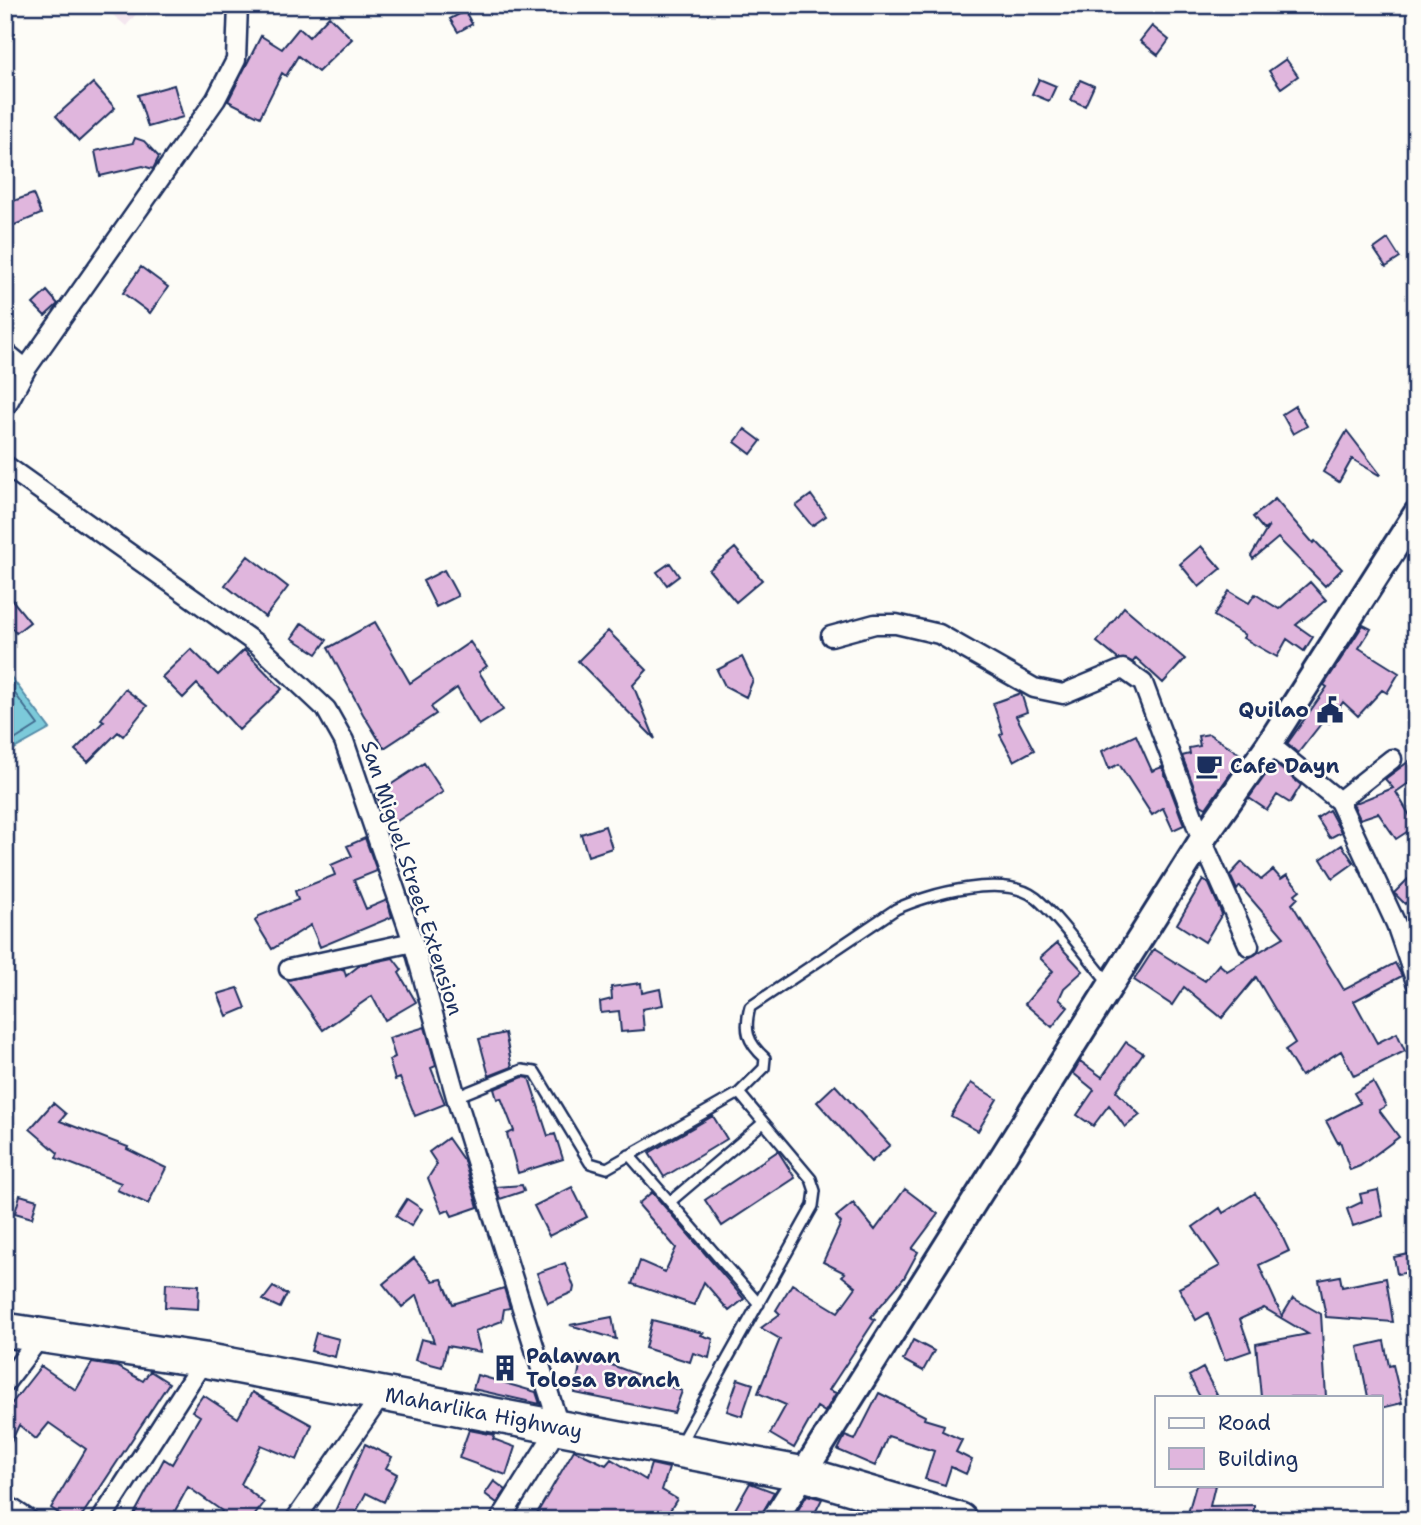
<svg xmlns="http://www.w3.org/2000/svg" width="1421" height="1525" viewBox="0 0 1421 1525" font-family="'Shantell Sans',sans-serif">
  <rect width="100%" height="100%" fill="#fdfcf7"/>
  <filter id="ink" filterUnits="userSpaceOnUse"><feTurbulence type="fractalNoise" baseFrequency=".0143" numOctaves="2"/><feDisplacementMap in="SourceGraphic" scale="14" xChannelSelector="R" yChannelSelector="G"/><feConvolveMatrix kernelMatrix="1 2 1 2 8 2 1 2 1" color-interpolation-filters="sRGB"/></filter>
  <g filter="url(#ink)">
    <!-- built -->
    <path fill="#f4e7ef" d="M101 5H144L126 26Z"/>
    <!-- water -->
    <path fill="#7ccada" stroke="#558ca8" stroke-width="2" d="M5 669 50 729 5 754Z"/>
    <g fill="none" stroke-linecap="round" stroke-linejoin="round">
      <!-- shore -->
      <path stroke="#426d90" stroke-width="2" d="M5 680 38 725 5 746"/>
    </g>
    <!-- building -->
    <path fill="#e0b6dd" stroke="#1b2f5e" stroke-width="2" d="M465 11 472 24 458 32 450 19Z
      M329 16 352 39 318 72 298 56 286 76 282 73 260 117 228 101 261 36 282 49 299 28 309 37Z
      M1152 26 1169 40 1158 55 1140 41Z
      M1286 59 1298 76 1281 88 1269 71Z
      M1039 79 1056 86 1049 101 1032 94Z
      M1080 80 1094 86 1085 106 1071 100Z
      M93 83 115 108 79 141 56 116Z
      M174 85 183 117 148 127 138 95Z
      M135 138 144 141 159 157 153 169 143 166 100 176 95 151 133 143Z
      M33 194 41 214 5 229V204Z
      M1388 239 1400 258 1386 267 1374 249Z
      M141 267 168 287 150 313 123 293Z
      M47 291 58 304 45 316 33 304Z
      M1295 406 1307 426 1293 434 1282 414Z
      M745 429 761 441 751 454 735 442Z
      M1347 431 1380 474 1379 475 1352 459 1339 482 1323 472Z
      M811 495 826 516 812 526 796 506Z
      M1275 499 1313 543 1315 541 1342 569 1325 586 1278 538 1253 559 1251 556 1269 526 1264 530 1253 517Z
      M1201 546 1221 569 1199 587 1180 564Z
      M735 548 762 580 736 602 709 570Z
      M248 556 288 587 265 617 225 585Z
      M670 563 679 576 667 585 657 572Z
      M444 570 458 596 436 607 423 581Z
      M1310 582 1326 600 1296 625 1313 637 1304 651 1287 639 1277 657 1243 638 1245 635 1214 616 1229 591 1249 603 1255 594 1279 609Z
      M5 591 30 622 16 633 5 619Z
      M1124 607 1185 659 1163 683 1136 658 1133 662 1118 659 1097 642Z
      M375 622 410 683 470 642 487 666 479 672 503 710 479 725 457 688 431 707 436 714 384 748 363 714 328 648Z
      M302 623 327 640 317 654 292 638Z
      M1363 625 1371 629 1359 648 1399 673 1387 693 1382 690 1358 716 1343 702 1329 723 1324 720 1298 753 1287 744 1327 687 1324 685Z
      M608 631 647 670 633 685 655 739 578 661Z
      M191 649 218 675 244 650 282 689 239 730 197 684 183 698 162 677Z
      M742 657 753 680 746 697 725 686 717 670Z
      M125 689 147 706 123 736 118 732 88 762 75 750 104 721 101 719Z
      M1021 693 1027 712 1016 716 1034 750 1014 761 1000 735 1003 733 993 703Z
      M1209 734 1243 756 1206 808 1201 805 1182 756 1190 754 1189 748 1200 746 1198 736Z
      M1136 735 1152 771 1162 767 1184 825 1173 830 1163 808 1152 815 1119 764 1109 769 1102 751Z
      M1416 756V778L1396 792 1416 826 1396 839 1378 813 1360 819 1353 804 1393 788 1385 779Z
      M424 763 443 792 394 823 375 795Z
      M1274 763 1301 785 1290 803 1277 795 1267 810 1249 798Z
      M1329 810 1341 832 1330 838 1317 818Z
      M605 826 612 848 588 856 581 834Z
      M365 838 377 871 354 880 366 909 387 900 392 917 320 947 311 925 272 949 255 921 259 916 298 900 295 891 335 875 331 865 352 856 347 846Z
      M1342 845 1354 863 1333 878 1321 859Z
      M1242 862 1261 880 1273 870 1281 879 1287 875 1300 890 1295 894 1298 898 1292 904 1344 990 1395 963 1402 976 1354 1001 1377 1043 1397 1033 1405 1051 1354 1076 1341 1051 1301 1076 1285 1050 1295 1043 1256 977 1222 1018 1184 987 1172 1005 1134 980 1154 949 1205 981 1219 964 1227 971 1284 937 1240 886 1237 890 1230 875Z
      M1408 879 1416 888V893L1405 904 1394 893Z
      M1203 880 1209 884 1222 914 1205 942 1177 924Z
      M1057 943 1083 971 1064 988 1059 999 1068 1007 1052 1027 1025 1004 1053 971 1040 958Z
      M393 958 402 970 399 973 416 1002 385 1020 372 996 323 1030 287 980 344 969 346 976 360 965Z
      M641 983 642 993 660 989 663 1005 642 1009 644 1030 621 1032 619 1011 601 1013 600 1002 612 999 611 987Z
      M238 988 246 1008 227 1016 218 994Z
      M425 1027 436 1066 431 1068 445 1104 415 1116 400 1078 395 1080 389 1060 395 1057 389 1038Z
      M505 1033 512 1067 489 1076 479 1039Z
      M1126 1042 1143 1053 1116 1091 1140 1115 1125 1127 1109 1105 1093 1126 1077 1115 1094 1090 1073 1073 1080 1061 1102 1077Z
      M523 1077 529 1078 548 1136 555 1134 563 1159 518 1173 507 1134 514 1131 501 1098 497 1099 494 1089Z
      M1373 1082 1386 1106 1379 1110 1399 1137 1360 1166 1350 1170 1340 1141 1338 1143 1326 1121 1360 1103 1354 1093Z
      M971 1083 997 1099 978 1131 951 1116Z
      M835 1085 890 1145 871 1162 817 1102Z
      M53 1103 66 1114 60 1121 128 1147 127 1149 166 1168 148 1204 117 1190 121 1183 56 1158 58 1153 30 1129Z
      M713 1116 727 1139 664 1177 649 1153Z
      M448 1138 464 1161 478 1207 452 1216 449 1210 442 1213 428 1178 437 1164 429 1152Z
      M778 1151 795 1178 722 1226 705 1200Z
      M522 1185 524 1191 500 1199 496 1187Z
      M572 1187 587 1217 549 1236 534 1206Z
      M905 1189 938 1214 912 1249 918 1252 904 1278 871 1317 875 1320 829 1390 836 1393 825 1412 817 1407 794 1448 770 1434 786 1405 758 1393 780 1339 761 1328 780 1314 776 1310 792 1284 838 1312 856 1287 842 1276 845 1273 823 1262 841 1223 836 1217 853 1203 875 1230Z
      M1378 1190 1383 1216 1353 1226 1347 1209 1362 1202 1360 1194Z
      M652 1192 744 1299 729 1311 704 1282 694 1305 632 1284 640 1261 665 1272 676 1248 638 1204Z
      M1255 1193 1275 1221 1289 1251 1259 1265 1282 1316 1293 1298 1321 1314 1326 1397H1261L1256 1344 1308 1334 1264 1308 1240 1319 1251 1351 1225 1360 1208 1313 1196 1320 1179 1288 1220 1266 1193 1227 1220 1208 1223 1213Z
      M20 1195 37 1200 32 1218 15 1213Z
      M407 1199 422 1209 411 1226 396 1216Z
      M1409 1254 1413 1272 1397 1274 1394 1257Z
      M414 1258 433 1281 442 1279 453 1304 504 1288 510 1308 504 1309 502 1321 475 1331 481 1352 447 1346 442 1367 415 1360 421 1339 434 1342 417 1295 402 1307 383 1284Z
      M565 1263 574 1287 573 1292 548 1303 537 1273Z
      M1340 1276 1342 1287 1386 1278 1393 1322 1326 1317 1319 1280Z
      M166 1283 199 1285 198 1309 165 1307Z
      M273 1287 287 1294 280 1308 263 1300Z
      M612 1317 616 1339 570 1325Z
      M652 1320 703 1333 701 1335 713 1339 709 1358 693 1353 690 1362 645 1348Z
      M316 1333 339 1339 335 1357 311 1351Z
      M913 1340 934 1351 923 1371 903 1360Z
      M1384 1341 1389 1366 1393 1365 1402 1403 1381 1408V1397H1368L1358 1347Z
      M582 1354 682 1391 674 1413 575 1393Z
      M92 1363 118 1367 143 1381 150 1371 169 1383 79 1520H68L51 1508 86 1449 49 1423 36 1439 19 1425 5 1455V1412L41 1366 76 1390Z
      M1203 1368 1218 1397H1200L1189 1376Z
      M477 1375 536 1392 540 1404 473 1389Z
      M738 1379 753 1384 742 1416 727 1411Z
      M252 1392 312 1425 297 1460 261 1445 241 1484 264 1503 251 1520H217L222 1511 188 1487 170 1520H131L164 1459 172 1464 200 1416 192 1411 203 1395 238 1418Z
      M879 1393 925 1416 924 1419 944 1425 942 1431 962 1440 956 1452 972 1460 966 1474 951 1467 945 1485 925 1479 934 1451 888 1436 875 1466 838 1450 845 1436 855 1440Z
      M469 1430 495 1435 493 1439 515 1447 506 1475 459 1458Z
      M365 1444 392 1457 386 1468 397 1474 384 1502 366 1493 352 1520H331Z
      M574 1450 606 1465 611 1459 646 1480 651 1464 669 1468 662 1490 677 1499 664 1520H533Z
      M494 1481 506 1490 497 1503 485 1494Z
      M750 1483 774 1492 759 1520H729Z
      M1196 1485H1215L1210 1506 1254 1505V1520H1186Z
      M807 1495 822 1499 814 1515 822 1520H792Z"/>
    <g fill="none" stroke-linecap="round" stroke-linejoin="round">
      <!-- lane casing -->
      <g stroke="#1b2f5e" stroke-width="14">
        <path id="lane" d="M456 1097 522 1070 535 1072 590 1163 607 1168 739 1093 764 1068 765 1058C747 1042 744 1030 750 1007L896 909C928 894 1005 873 1036 898 1058 916 1089 960 1109 983
          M629 1155 759 1304
          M671 1201 763 1123
          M681 1442 813 1206 815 1191 811 1179 739 1093"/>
      </g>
      <!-- street casing -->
      <g stroke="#1b2f5e" stroke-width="23">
        <path id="street" d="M5 352 26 369
          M5 408 26 369 216 99 236 60 238 5
          M5 465 258 645 326 709 344 741 413 942 456 1097 559 1426 500 1520
          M831 636 875 624H896L939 634 1034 688 1063 694 1123 669 1143 683 1202 840 1249 946
          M1269 744 1339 801 1396 924 1416 982
          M1339 801 1392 759
          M289 969 413 942
          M5 1383 41 1336
          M5 1504 29 1520
          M101 1520 204 1360
          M295 1520 383 1393"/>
      </g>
      <!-- secondary casing -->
      <g stroke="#1b2f5e" stroke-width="30">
        <path id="secondary" d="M774 1520 1202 840 1269 744 1416 514"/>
      </g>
      <!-- highway casing -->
      <g stroke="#1b2f5e" stroke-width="38">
        <g id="highway">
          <path id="s1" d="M5 1330 204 1360 804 1474 960 1520"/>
        </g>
      </g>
      <!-- lane -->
      <use href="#lane" stroke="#fdfcf7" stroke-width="9"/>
      <!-- street -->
      <use href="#street" stroke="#fdfcf7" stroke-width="18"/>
      <!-- secondary -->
      <use href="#secondary" stroke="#fdfcf7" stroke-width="24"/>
      <!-- highway -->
      <use href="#highway" stroke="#fdfcf7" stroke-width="33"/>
    </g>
  </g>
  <!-- icons -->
  <defs>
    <g id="civic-bare" transform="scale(2.1)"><path d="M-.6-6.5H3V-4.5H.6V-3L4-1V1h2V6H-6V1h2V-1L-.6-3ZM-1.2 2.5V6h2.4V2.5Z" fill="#1b2f5e" stroke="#fdfcf7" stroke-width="2.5" paint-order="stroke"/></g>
    <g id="cafe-bare" transform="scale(2.1)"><path d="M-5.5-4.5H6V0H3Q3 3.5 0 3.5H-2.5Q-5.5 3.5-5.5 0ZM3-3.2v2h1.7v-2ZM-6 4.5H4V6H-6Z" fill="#1b2f5e" stroke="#fdfcf7" stroke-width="2.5" paint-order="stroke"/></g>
    <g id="building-bare" transform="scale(2.1)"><path d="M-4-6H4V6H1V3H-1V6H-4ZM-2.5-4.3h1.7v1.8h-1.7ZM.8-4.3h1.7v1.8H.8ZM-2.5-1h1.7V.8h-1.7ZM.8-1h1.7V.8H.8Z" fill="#1b2f5e" stroke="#fdfcf7" stroke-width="2.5" paint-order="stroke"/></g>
  </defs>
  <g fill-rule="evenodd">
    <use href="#civic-bare" x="1330" y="710"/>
    <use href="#cafe-bare" x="1209" y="766"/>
    <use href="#building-bare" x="505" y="1368"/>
  </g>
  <g text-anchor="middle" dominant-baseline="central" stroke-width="5" stroke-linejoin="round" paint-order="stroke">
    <!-- poi labels -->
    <g font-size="21" font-weight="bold" fill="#1b2f5e" stroke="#fdfcf7" text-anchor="start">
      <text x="1309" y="710" text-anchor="end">Quilao</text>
      <text x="1230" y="766">Cafe Dayn</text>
      <text x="526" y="1356">Palawan<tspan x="526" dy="24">Tolosa Branch</tspan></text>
    </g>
    <!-- street labels -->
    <g font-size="21" fill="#1b2f5e" stroke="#fdfcf7">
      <text transform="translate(412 878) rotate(72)">San Miguel Street Extension</text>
      <text stroke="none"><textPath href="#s1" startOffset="486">Maharlika Highway</textPath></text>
    </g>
  </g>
  <!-- margin -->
  <rect width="1421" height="1525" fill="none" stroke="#fdfcf7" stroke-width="28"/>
  <rect x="14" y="14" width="1393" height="1497" fill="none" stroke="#1b2f5e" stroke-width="2.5" filter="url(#ink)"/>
  <!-- legend -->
  <rect x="1155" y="1396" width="228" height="91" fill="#fdfcf7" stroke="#a3aaba" stroke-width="2"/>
  <rect x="1169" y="1418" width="35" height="10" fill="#fdfcf7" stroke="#a3aaba" stroke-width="2"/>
  <text x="1218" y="1430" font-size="21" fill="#1b2f5e">Road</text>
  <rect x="1169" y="1448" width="35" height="21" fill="#e0b6dd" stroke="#a3aaba" stroke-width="2"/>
  <text x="1218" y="1466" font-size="21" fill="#1b2f5e">Building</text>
</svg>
